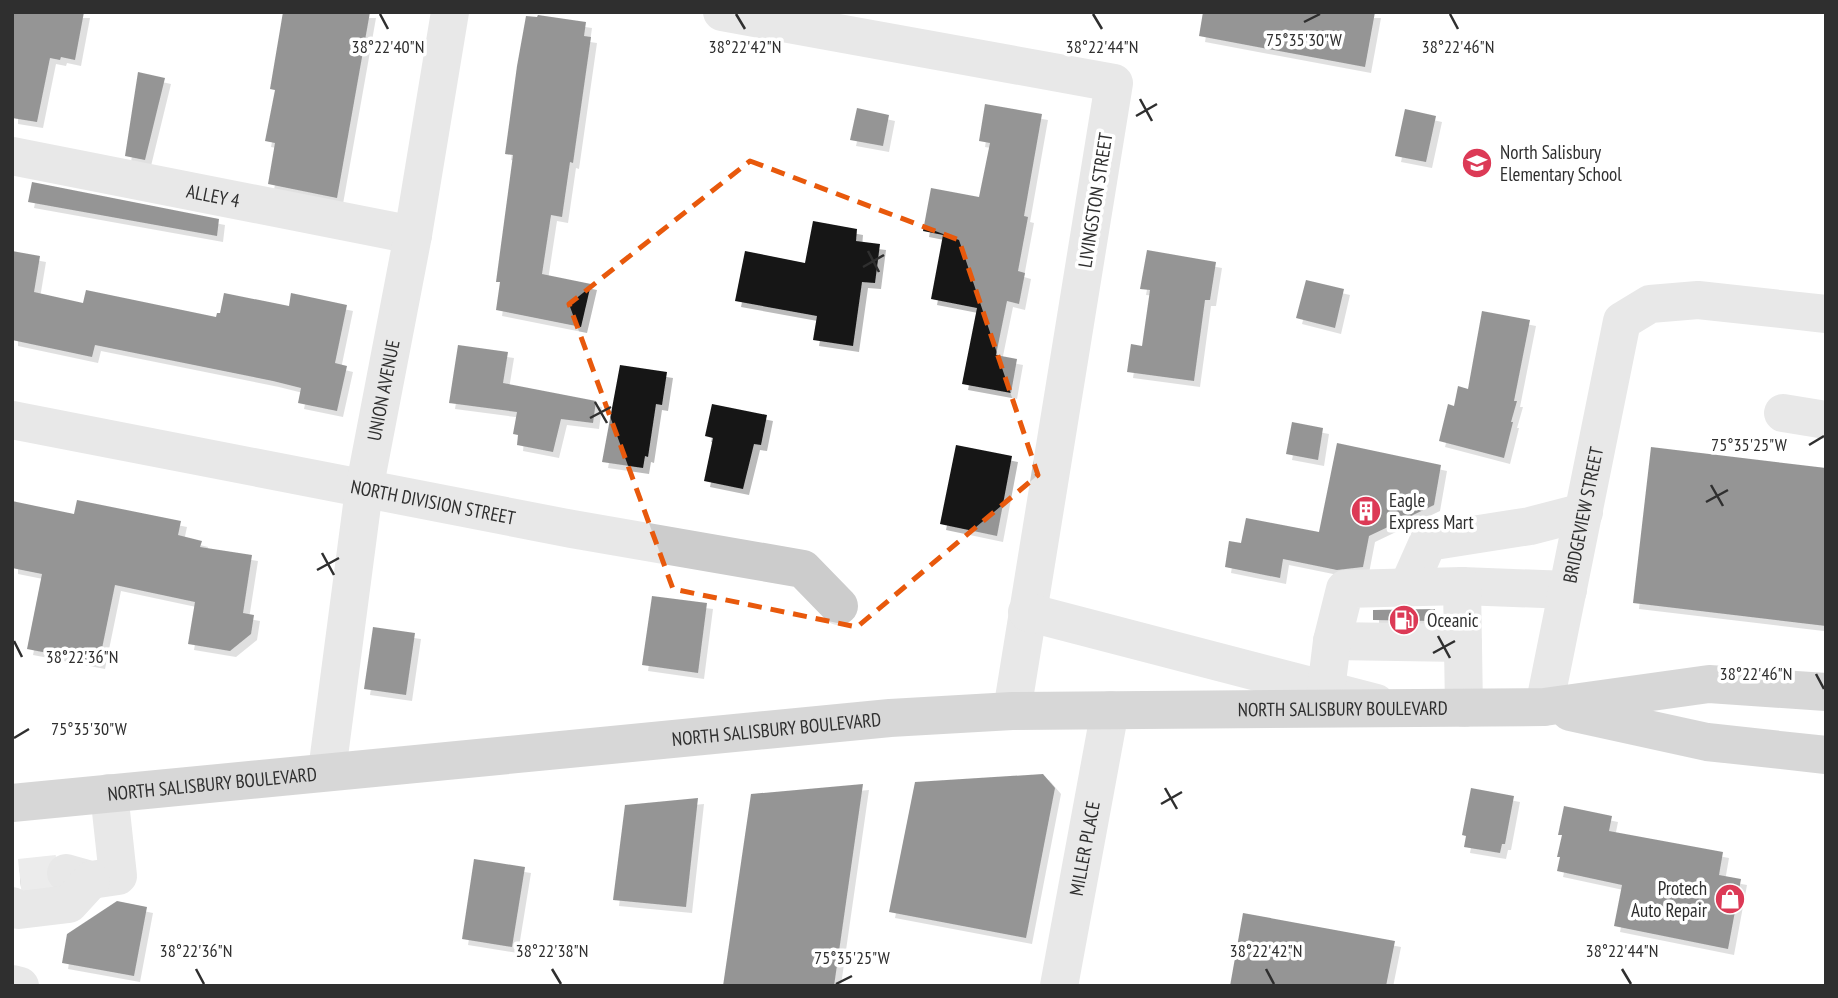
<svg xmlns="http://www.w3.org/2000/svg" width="1838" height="998" viewBox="0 0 1838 998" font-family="'PT Sans Narrow',sans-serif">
  <defs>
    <filter id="shadow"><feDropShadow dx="6" dy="6" stdDeviation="0" flood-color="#0004"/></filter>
  </defs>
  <rect width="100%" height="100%" fill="#fff"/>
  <!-- building -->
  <path fill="#161616" filter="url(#shadow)" d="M12 12H84L75 60 61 57 60 60 50 58 37 122 12 118Z
    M283 12H370L337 198 268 184 275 143 265 141 275 90 270 89Z
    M1203 12H1375L1365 67 1199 36Z
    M538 15 586 22 584 36 591 37 573 163 570 162 562 217 551 215 542 274 591 284 581 327 496 310 500 282H496L513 155 505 154 517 66 526 16 537 17Z
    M138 72 165 78 145 160 125 156Z
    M985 104 1042 114 1024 216 1028 217 1018 271 1025 273 1019 304 1007 301 996 355 1017 359 1011 393 962 384 977 308 931 299 943 235 923 231 931 188 979 197 990 143 979 141Z
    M857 108 889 115 883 146 850 140Z
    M1405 109 1436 116 1426 162 1395 156Z
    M32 182 219 219 217 236 28 202Z
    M813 221 857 229 856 241 880 244 875 283 862 282 853 346 813 340 817 316 735 301 745 251 805 263Z
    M1147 250 1216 262 1210 300H1205L1194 381 1127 372 1131 344 1142 346 1150 290 1140 289Z
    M12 251 40 256 34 292 83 303 86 290 216 317 217 313H220L224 293 289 306 291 293 347 305 335 363 347 366 337 411 298 403 301 388 273 381 95 345 92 357 12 340Z
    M1306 280 1344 289 1335 328 1296 318Z
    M1482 311 1530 320 1514 401H1517L1511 422H1513L1504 458 1439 441 1448 404 1454 406 1458 386 1468 389Z
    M458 345 508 352 503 383 596 401 593 423 561 419 553 452 517 445 518 435 513 434 517 412 449 403Z
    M620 365 667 372 662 405 656 404 648 457 645 456 643 468 602 462Z
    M712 404 767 415 761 445 754 444 743 489 704 481 713 438 705 436Z
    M1292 422 1323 428 1318 460 1286 454Z
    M1337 443 1441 465 1434 505 1369 536 1363 567 1337 570 1283 559 1280 578 1225 567 1229 541 1241 543 1246 518 1319 532Z
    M956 445 1012 456 997 536 940 524Z
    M1651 447 1826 468V626L1633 603Z
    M77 500 181 521 178 535 202 541 200 547 252 555 243 613 254 615 251 634 230 651 188 644 195 602 115 585 99 663 27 649 42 574 12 568V501L74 514Z
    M652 596 707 603 698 673 642 665Z
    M1435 609V621L1373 620V610Z
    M373 627 415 633 406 695 364 689Z
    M1043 774 1055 788 1026 938 889 912 915 782Z
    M863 784 834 986H723L751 794Z
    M1471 788 1514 796 1505 844H1502L1500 853 1464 847 1466 836 1462 835Z
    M698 798 686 907 613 900 625 805Z
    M1564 806 1612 816 1609 831 1723 852 1719 875 1741 879 1728 949 1614 926 1622 885 1557 871 1560 857H1557L1562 835H1558Z
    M51 858 45 868V878L48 884 21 887 19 860Z
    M474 859 525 867 512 947 462 939Z
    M117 901 147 907 134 976 62 963 67 934Z
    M1243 913 1395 941 1386 986H1230Z"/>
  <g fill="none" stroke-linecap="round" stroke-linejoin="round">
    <!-- minor-tunnel -->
    <path stroke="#d5d5d5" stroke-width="38" stroke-dasharray="38 19" stroke-linecap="butt" d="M20 878 66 873"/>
    <!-- minor -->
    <g stroke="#ccc" stroke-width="38">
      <path d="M722 12 1114 83 1012 711"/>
      <path id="s1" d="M12 156 413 235"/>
      <path d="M1783 413 1826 420"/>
      <path id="s2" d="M12 420 572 529 803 569 839 606"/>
      <path d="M1462 586 1568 590"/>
      <path d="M1408 587 1428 542 1530 526 1584 512"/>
      <path d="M1027 612 1376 703"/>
      <path d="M1332 641 1463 643"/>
      <path d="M1326 690 1332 641 1345 589 1462 586 1464 708"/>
      <path id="s3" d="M1544 707 1622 321 1650 304 1698 300 1826 314"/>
      <path id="s4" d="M327 771 364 490 413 235 450 12"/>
      <path d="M66 873 91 880 118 876 109 793"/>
      <path d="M12 906 19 910 69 904 91 880"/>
      <path d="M12 984 20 986"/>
      <path id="s5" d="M1059 986 1110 710"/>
    </g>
    <!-- major -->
    <g stroke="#a7a7a7" stroke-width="38">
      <path d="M1570 712 1707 742 1826 755"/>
      <path id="s6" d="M12 803 890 718 1012 711 1544 707 1709 684 1826 692"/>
    </g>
  </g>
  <!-- marked area -->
  <path d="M0 0H1838V998H0ZM750 161 959 240 1038 475 857 627 673 589 569 304Z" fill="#fff" fill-opacity=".55" fill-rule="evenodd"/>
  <path fill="none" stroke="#e8590c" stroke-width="5" stroke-dasharray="14 9" stroke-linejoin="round" d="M750 161 959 240 1038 475 857 627 673 589 569 304Z"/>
  <!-- ticks -->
  <path fill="none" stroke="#2f2f2f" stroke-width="2.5" d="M380 14 388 29M736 14 745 29M1093 14 1102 29M1450 14 1458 29M1304 22 1320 14M1140 99 1152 121M1136 116 1157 104M868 251 879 272M863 267 884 255M595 402 607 423M590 418 611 407M1809 445 1824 436M1711 485 1723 506M1706 502 1728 490M322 553 334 575M317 570 339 558M1438 636 1450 658M14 641 22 657M1433 653 1455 641M1816 674 1824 689M14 738 29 729M1165 788 1177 809M1161 804 1182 792M196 969 204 984M552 969 561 984M1266 969 1274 984M1622 969 1631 984M836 984 852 976"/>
  <!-- icons -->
  <defs>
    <g id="school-disc" transform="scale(1.575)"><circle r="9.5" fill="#dc3a56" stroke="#fff"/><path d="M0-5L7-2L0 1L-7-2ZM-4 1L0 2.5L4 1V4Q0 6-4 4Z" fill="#fff"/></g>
    <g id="building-disc" transform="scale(1.575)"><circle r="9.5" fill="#dc3a56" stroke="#fff"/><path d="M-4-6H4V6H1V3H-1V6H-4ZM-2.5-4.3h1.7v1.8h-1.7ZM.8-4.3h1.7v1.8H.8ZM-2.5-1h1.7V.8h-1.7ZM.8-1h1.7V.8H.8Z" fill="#fff"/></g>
    <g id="fuel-disc" transform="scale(1.575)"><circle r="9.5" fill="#dc3a56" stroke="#fff"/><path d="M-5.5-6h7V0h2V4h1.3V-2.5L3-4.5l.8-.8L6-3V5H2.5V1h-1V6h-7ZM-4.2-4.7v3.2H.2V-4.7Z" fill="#fff"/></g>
    <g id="shop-disc" transform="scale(1.575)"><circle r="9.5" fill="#dc3a56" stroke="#fff"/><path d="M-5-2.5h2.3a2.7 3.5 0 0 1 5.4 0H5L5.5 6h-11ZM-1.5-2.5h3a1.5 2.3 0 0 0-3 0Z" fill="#fff"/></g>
  </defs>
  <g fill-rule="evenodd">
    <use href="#school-disc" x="1477" y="163"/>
    <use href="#building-disc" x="1366" y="511"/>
    <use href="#fuel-disc" x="1404" y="620"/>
    <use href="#shop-disc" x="1730" y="899"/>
  </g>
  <g text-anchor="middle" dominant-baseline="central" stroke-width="7" stroke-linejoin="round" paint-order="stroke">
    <!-- poi labels -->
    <g font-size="19" fill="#2f2f2f" stroke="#fff" text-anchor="start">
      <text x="1500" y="152">North Salisbury<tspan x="1500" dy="22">Elementary School</tspan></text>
      <text x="1389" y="500">Eagle<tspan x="1389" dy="22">Express Mart</tspan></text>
      <text x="1427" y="620">Oceanic</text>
      <text x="1707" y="888" text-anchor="end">Protech<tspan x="1707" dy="22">Auto Repair</tspan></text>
    </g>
    <!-- street labels -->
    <g font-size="19" fill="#2f2f2f" stroke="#fff">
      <text stroke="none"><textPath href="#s1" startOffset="205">ALLEY 4</textPath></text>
      <text transform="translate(1095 200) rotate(-81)">LIVINGSTON STREET</text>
      <text stroke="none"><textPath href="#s4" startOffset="385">UNION AVENUE</textPath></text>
      <text stroke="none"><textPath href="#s2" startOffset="429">NORTH DIVISION STREET</textPath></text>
      <text stroke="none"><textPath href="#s3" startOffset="196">BRIDGEVIEW STREET</textPath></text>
      <text stroke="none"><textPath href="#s6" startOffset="1335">NORTH SALISBURY BOULEVARD</textPath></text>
      <text stroke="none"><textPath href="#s6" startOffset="768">NORTH SALISBURY BOULEVARD</textPath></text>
      <text stroke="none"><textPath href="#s6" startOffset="201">NORTH SALISBURY BOULEVARD</textPath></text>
      <text stroke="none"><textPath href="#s5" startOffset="140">MILLER PLACE</textPath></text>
    </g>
  </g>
  <g font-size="18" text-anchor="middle" fill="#2f2f2f" stroke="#fff" stroke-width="7" stroke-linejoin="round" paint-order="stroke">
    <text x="1304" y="46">75°35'30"W</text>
    <text x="388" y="53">38°22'40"N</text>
    <text x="745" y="53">38°22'42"N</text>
    <text x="1102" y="53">38°22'44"N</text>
    <text x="1458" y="53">38°22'46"N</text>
    <text x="1749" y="451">75°35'25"W</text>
    <text x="82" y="663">38°22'36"N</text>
    <text x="1756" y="680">38°22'46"N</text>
    <text x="89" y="735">75°35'30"W</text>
    <text x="196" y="957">38°22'36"N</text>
    <text x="552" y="957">38°22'38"N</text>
    <text x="1266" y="957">38°22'42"N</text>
    <text x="1622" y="957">38°22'44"N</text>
    <text x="852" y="964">75°35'25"W</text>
  </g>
  <!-- border -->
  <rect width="1838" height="998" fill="none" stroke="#2f2f2f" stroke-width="28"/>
</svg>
